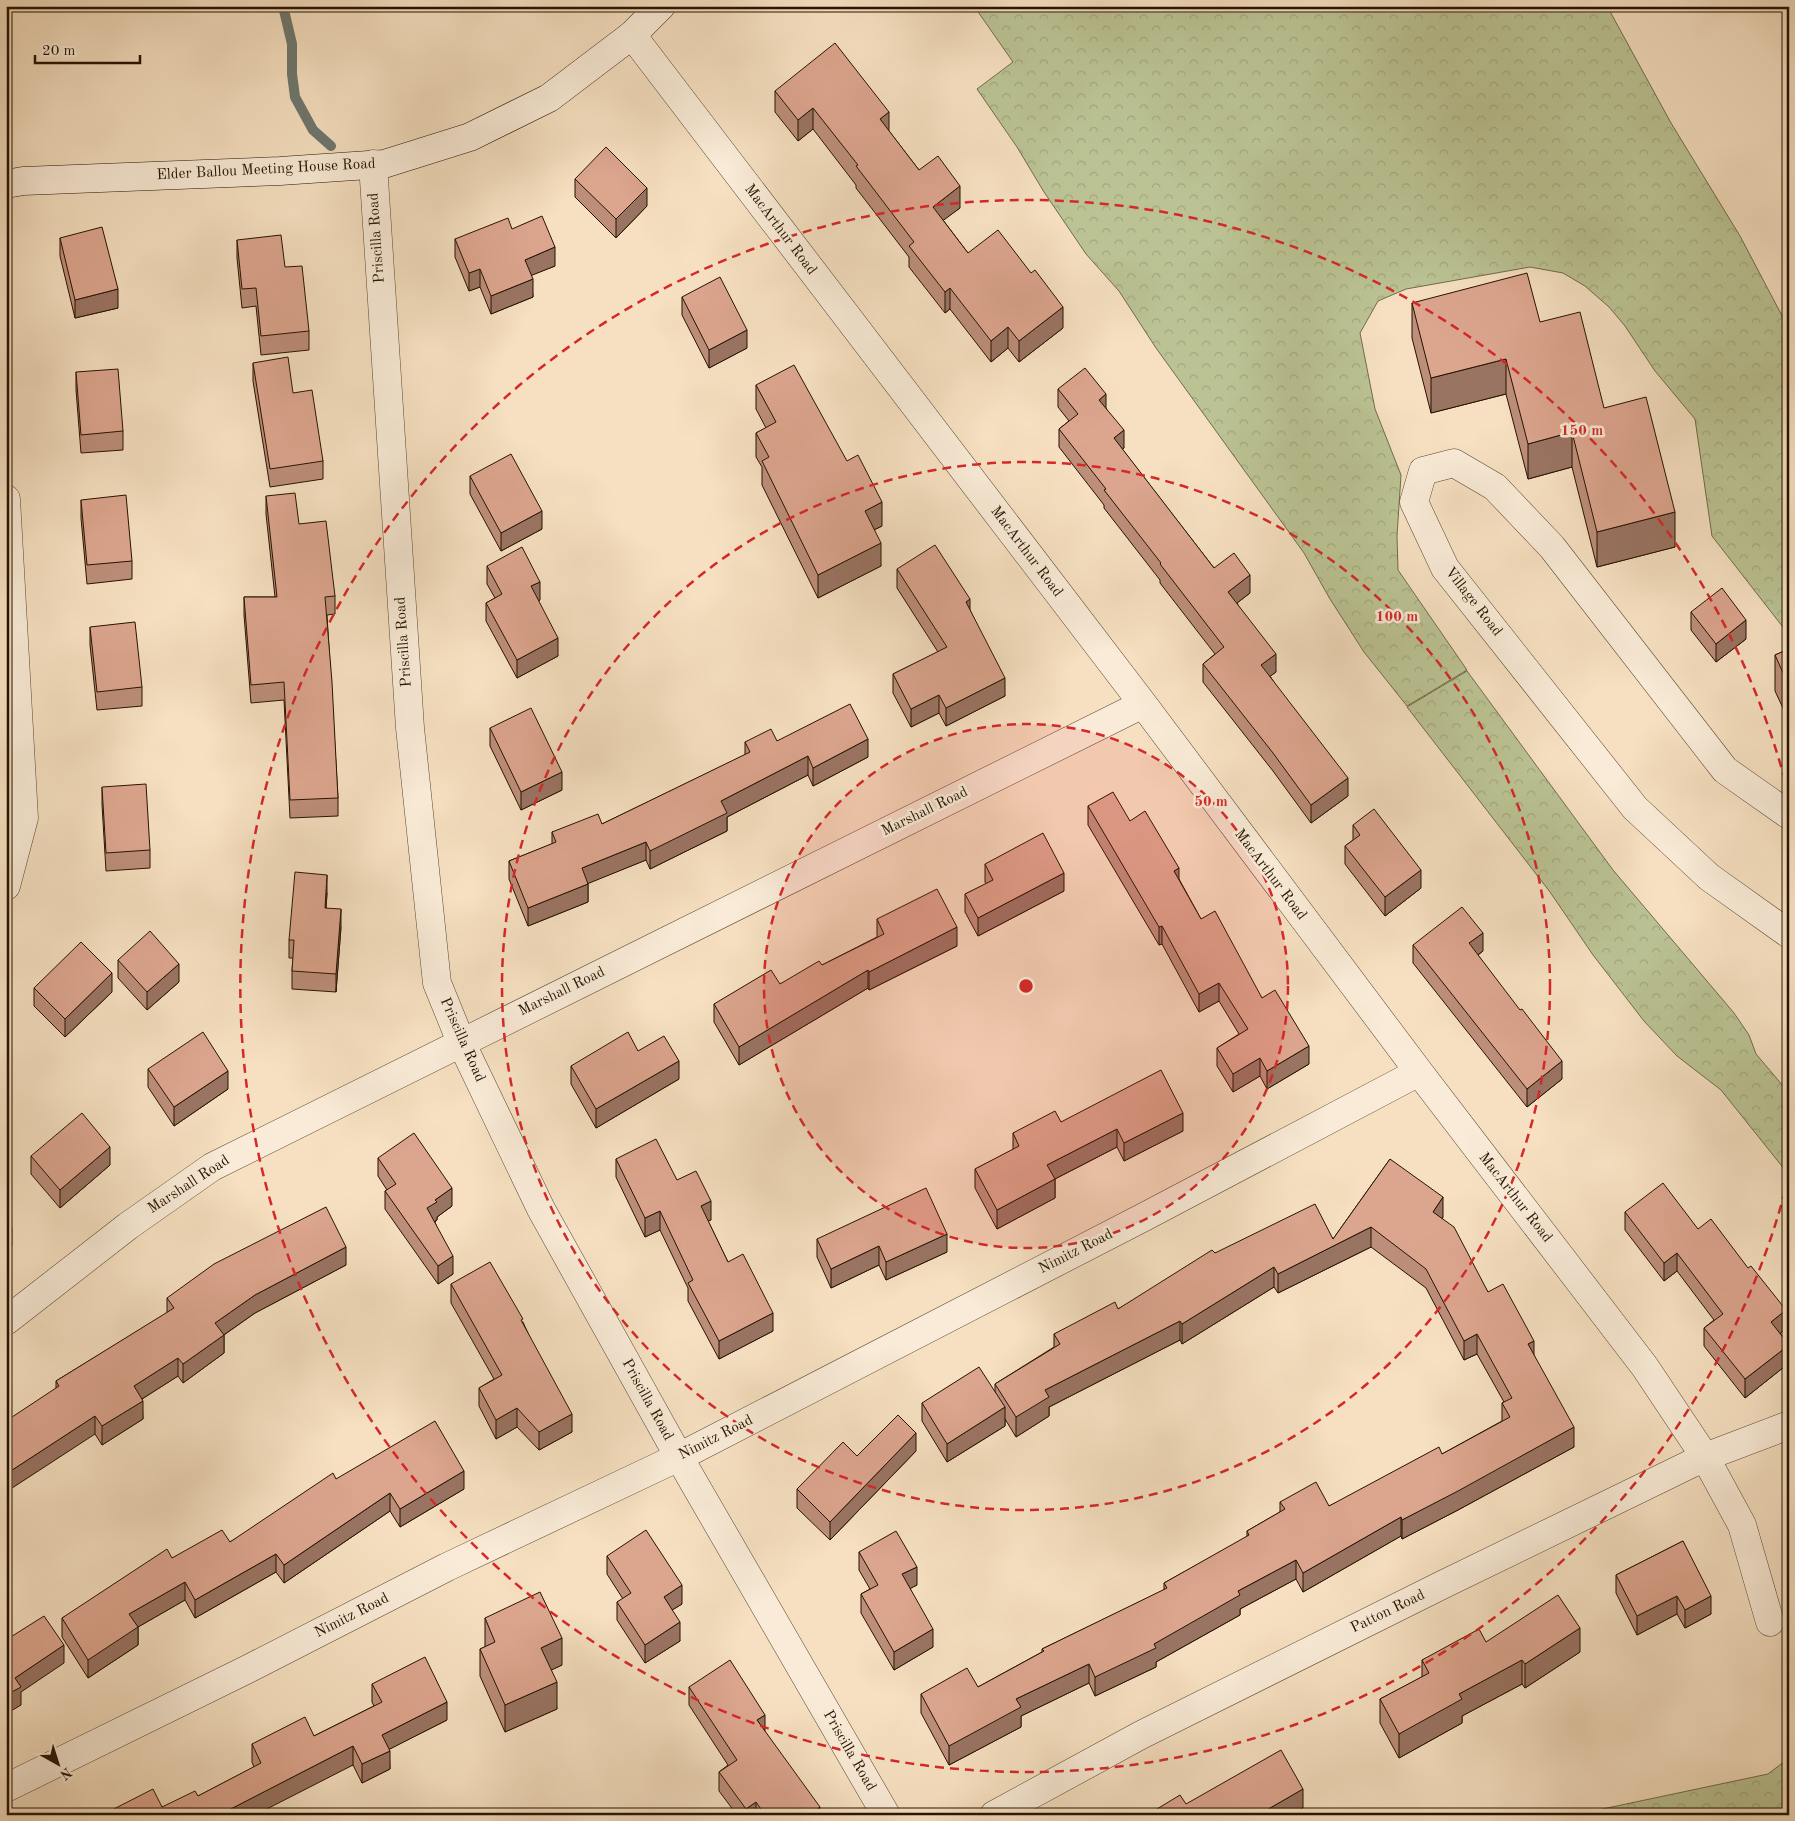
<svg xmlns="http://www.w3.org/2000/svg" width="1795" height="1821" viewBox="0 0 1795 1821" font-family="'Old Standard TT',serif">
  <defs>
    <pattern id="forest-crowns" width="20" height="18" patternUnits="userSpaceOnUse" patternTransform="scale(1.25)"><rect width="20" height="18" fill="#bbc394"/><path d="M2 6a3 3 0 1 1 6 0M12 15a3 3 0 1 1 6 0" fill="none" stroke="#a1a77e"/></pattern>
  </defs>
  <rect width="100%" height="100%" fill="#f6e0c1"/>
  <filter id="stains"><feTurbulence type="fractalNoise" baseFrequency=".004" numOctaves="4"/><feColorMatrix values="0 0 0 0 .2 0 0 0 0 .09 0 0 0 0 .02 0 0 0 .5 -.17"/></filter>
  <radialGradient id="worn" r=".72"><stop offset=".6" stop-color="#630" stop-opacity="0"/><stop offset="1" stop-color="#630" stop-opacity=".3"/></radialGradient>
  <!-- forest -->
  <path fill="url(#forest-crowns)" stroke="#706b4a" d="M974 6H1607L1671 123 1740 236 1789 329V630L1786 631 1712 536 1695 419 1655 371 1625 326 1609 307 1585 286 1563 273 1530 267 1406 289 1378 301 1360 333 1375 409 1401 475 1397 536 1398 570 1467 670 1407 706 1364 652 1330 599 1304 553 1156 348 1119 291 1086 254 1044 192 1017 147 977 89 1013 62Z
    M1467 671 1613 870 1734 1013 1749 1035 1756 1054 1789 1093V1175L1721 1090 1677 1056 1644 1021 1593 955 1550 892 1407 707Z
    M1789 1758V1815H1574L1768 1774Z"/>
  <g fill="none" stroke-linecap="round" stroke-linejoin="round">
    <!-- stream -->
    <path stroke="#6e7870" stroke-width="10" d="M283 6 292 44V74L295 97 313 130 331 146"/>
    <!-- street casing -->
    <g stroke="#594630" stroke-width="29">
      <path id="street" d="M632 35 1143 704 1419 1072 1645 1367 1705 1457 1742 1525 1770 1622
        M373 164 410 728 437 983 461 1042 541 1209 679 1457 886 1815
        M6 499 24 818 6 886
        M1789 815 1725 770 1552 547 1495 487 1454 463 1423 471 1414 502 1445 568 1635 808 1709 877 1789 934
        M6 1321 128 1226 212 1167 1143 704
        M6 1788 248 1669 447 1567 679 1457 1144 1217 1419 1072
        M994 1815 1141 1735 1442 1585 1705 1457 1789 1425"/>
    </g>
    <!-- secondary casing -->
    <g stroke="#251300" stroke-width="29">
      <path id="secondary" d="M6 184 23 181 280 171 384 164 470 137 549 98 632 35 661 6"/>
    </g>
    <!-- street -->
    <use href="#street" stroke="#f9ebd7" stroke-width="28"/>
    <!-- secondary -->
    <use href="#secondary" stroke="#f9ebd7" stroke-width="28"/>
  </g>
  <!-- wall -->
  <path fill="#bd8e7a" stroke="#251300" d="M775 91 889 131 919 170 960 208 943 220 968 253 1063 328 1019 362 1008 348 991 362 950 309 945 313 909 267V257L856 188V185L813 129 798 141 775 112Z
    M575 179 647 206 616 238 575 197Z
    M512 229 555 266 531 275 533 297 491 314 480 287 469 291 455 257V239Z
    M60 238 118 308 75 318 60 256Z
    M237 240 309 331V350L261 355 256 306 242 308 237 258Z
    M682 297 747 348 709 368 682 315Z
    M1412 303 1540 322 1604 408 1675 547 1597 567 1572 467 1528 479 1506 394 1431 413 1412 338Z
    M253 363 293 393 323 461V479L270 487 253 381Z
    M76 372 123 431V450L81 453 76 390Z
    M756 385 882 526 874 530 881 566 818 598 762 485V467L756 457V433L766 428 756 409Z
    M1058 389 1106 408 1124 448 1122 449 1214 568 1250 593 1237 603 1276 672 1270 676 1348 796 1311 823 1273 771 1203 682V664L1215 654 1160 583V580L1104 508V505L1059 447V429L1069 421 1058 407Z
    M470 476 542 529 501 551 470 494Z
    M266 496 299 524 335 596V614L327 615 338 798V816L290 818 284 700 251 703 244 615V597H275L266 514Z
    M81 500 132 561V579L87 584 81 518Z
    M487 566 540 600H538L558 656 517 678 486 621V603L495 598 487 584Z
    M897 569 970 610 1005 696 946 726 939 713 911 727 893 693V674L938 652 897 588Z
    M1691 612 1746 639 1716 662 1691 630Z
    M90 627 142 687V706L97 710 90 645Z
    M1789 649V721L1775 691V655Z
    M490 728 562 790 521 810 490 746Z
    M777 741 868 757 813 786 808 775 727 817V831L650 869 646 860 588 883V902L528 926 509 879V861L552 844V832L602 824 745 755V742Z
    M102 787 150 850V868L106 871 102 805Z
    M1088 806 1130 821 1179 879 1201 919 1262 998 1309 1064 1267 1089 1260 1076 1233 1092 1217 1066V1048L1239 1034 1219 1001 1199 1012 1162 944 1159 945 1088 825Z
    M1353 825 1421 888 1385 916 1345 864V846L1353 840Z
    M985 864 1064 891 978 936 965 912V894L986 884 985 882Z
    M327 893 326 908 341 927 336 992 292 989V971L293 958H289V940Z
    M877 919 957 946 869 990 868 988 739 1065 714 1022V1004L780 984 822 965 877 937Z
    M1413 945 1483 951 1478 955 1562 1079 1527 1107 1413 963Z
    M118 960 179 982 147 1010 118 978Z
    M34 988 112 992 65 1037 34 1006Z
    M638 1051 679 1079 596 1128 571 1084V1066Z
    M148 1069 228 1089 174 1126 148 1087Z
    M1061 1122 1183 1131 1124 1161 1117 1147 1055 1179V1198L997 1229 975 1188V1169L1013 1150V1133Z
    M31 1156 110 1165 60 1208 31 1174Z
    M378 1158 452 1206 437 1217V1220L435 1222 453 1274 438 1284 385 1209V1191L387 1190 378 1176Z
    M616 1159 677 1180 711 1220 708 1221 728 1262 773 1331 719 1359 688 1301V1288L660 1230 645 1237 616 1177Z
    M1390 1159 1443 1217 1442 1219 1488 1292 1534 1355 1574 1447 1458 1510 1402 1539 1401 1536 1303 1592 1296 1579 1240 1609V1615L1156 1662V1667L1095 1696 1089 1683 1021 1716V1727L949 1765 921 1713V1694L978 1687 1042 1652V1649L1164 1590V1583L1247 1537V1531L1280 1512V1502L1329 1506 1442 1454 1502 1421V1403L1504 1402 1477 1354 1464 1360 1426 1288 1371 1247 1278 1293 1274 1287 1182 1344 1180 1340 1049 1407V1416L1016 1437 1005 1419V1426L947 1462 922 1421V1403L995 1392V1384L1054 1347V1334L1118 1309 1215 1253 1333 1239Z
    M1625 1212 1698 1229 1786 1329 1780 1333 1789 1345V1363L1745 1398 1704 1346V1328L1714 1320 1677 1271 1664 1281 1625 1230Z
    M817 1239 947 1252 886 1280 879 1265 831 1288 817 1257Z
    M346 1265 255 1313 224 1335V1353L183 1383 178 1376 142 1399 143 1419 102 1445 95 1434 56 1388V1381L167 1313V1298Z
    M451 1284 523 1322 572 1432 539 1450 517 1427 496 1439 479 1406V1388L494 1379 451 1303Z
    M916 1451 830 1540 797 1508V1489L857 1456Z
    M336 1479 464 1489 400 1527 390 1511 284 1583 276 1572 195 1618 185 1600 138 1627V1645L88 1678 62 1637V1618L172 1558 230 1542Z
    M1683 1541 1711 1614 1685 1628 1677 1614 1637 1635 1616 1593V1575Z
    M859 1552 917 1585 910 1588 933 1647 894 1670 861 1613V1594L870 1589 859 1570Z
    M607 1556 682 1604 672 1610 680 1641 645 1663 617 1620V1602L623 1599 607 1574Z
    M485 1618 562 1665 551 1670 557 1709 505 1732 480 1676V1649L485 1647Z
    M1486 1642 1580 1652 1525 1688 1522 1684 1462 1716V1723L1399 1758 1380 1723V1699L1422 1677V1660Z
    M372 1684 447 1720 389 1749 390 1769 362 1783 353 1765 162 1807 198 1796 254 1767 252 1762V1744L314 1736 374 1706 372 1702Z
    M689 1687 765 1732 820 1815H737L719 1791V1772L728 1765 689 1705Z"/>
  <!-- shaded-wall -->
  <path fill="#9a7463" stroke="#251300" d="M813 108V129L798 141V120Z
    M889 112V133L880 119Z
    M960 186V208L933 228V207Z
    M647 188V206L616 238V219Z
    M555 247V266L525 278V260Z
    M480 269V287L469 291V273Z
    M533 279V297L491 314V296Z
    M950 288V309L945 313V292Z
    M118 289V308L75 318V300Z
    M1063 307V328L1019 362V341Z
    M1008 327V348L991 362V341Z
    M747 330V348L709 368V350Z
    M1506 359V394L1431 413V378Z
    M1106 394V412L1099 400Z
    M1124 430V448L1114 456V438Z
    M1572 432V467L1528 479V444Z
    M882 502V526L865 534V511Z
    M542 511V529L501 551V533Z
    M1675 512V547L1597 567V532Z
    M881 543V566L818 598V575Z
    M1250 575V593L1228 610V592Z
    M540 582V600L531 605V586Z
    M970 599V617L966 602Z
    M1746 620V639L1716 662V644Z
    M558 638V656L517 678V660Z
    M1276 654V672L1261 683V665Z
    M1005 678V696L946 726V708Z
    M939 695V713L911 727V709Z
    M868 739V757L813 786V768Z
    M808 756V775L727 817V831L650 869V851L721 801Z
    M562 772V790L521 810V792Z
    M1348 778V796L1311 823V805Z
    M646 842V860L582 886V868Z
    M1179 868V886L1174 871Z
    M1421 870V888L1385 916V897Z
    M1064 873V891L978 936V918Z
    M327 875V893L325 926V908Z
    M588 884V902L528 926V908Z
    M341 909V927L336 992V974Z
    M1162 926V944L1159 945V927Z
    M957 927V946L869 990V972Z
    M1483 933V951L1469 961V943Z
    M179 964V982L147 1010V992Z
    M868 970V988L739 1065V1047Z
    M112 973V992L65 1037V1019Z
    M1219 983V1001L1199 1012V994Z
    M1309 1046V1064L1267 1089V1071Z
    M1260 1058V1076L1233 1092V1074Z
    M679 1061V1079L596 1128V1109Z
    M1562 1061V1079L1527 1107V1089Z
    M228 1071V1089L174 1126V1107Z
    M1183 1113V1131L1124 1161V1143Z
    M1117 1129V1147L1047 1183V1165Z
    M110 1147V1165L60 1208V1190Z
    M1055 1179V1198L997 1229V1210Z
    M452 1188V1206L437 1217V1220L427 1226V1208L435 1200Z
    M1443 1197V1217L1433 1231V1212Z
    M711 1201V1220L701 1224V1206Z
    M660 1211V1230L645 1237V1218Z
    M1371 1227V1247L1278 1293V1274Z
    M12 1228V1246L6 1251V1233Z
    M947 1234V1252L886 1280V1262Z
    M879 1246V1265L831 1288V1269Z
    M346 1247V1265L255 1313 215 1341V1323L255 1295Z
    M1677 1253V1271L1664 1281V1263Z
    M453 1256V1274L438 1284V1266Z
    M1274 1267V1287L1182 1344V1324Z
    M1786 1310V1329L1771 1340V1322Z
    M773 1313V1331L719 1359V1341Z
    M1180 1321V1340L1049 1407V1416L1016 1437V1417L1045 1390Z
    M1477 1334V1354L1464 1360V1341Z
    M224 1335V1353L183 1383V1364Z
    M1534 1341V1361L1528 1344Z
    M1789 1345V1363L1745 1398V1379Z
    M178 1358V1376L134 1404V1386Z
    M143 1401V1419L102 1445V1426Z
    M1005 1407V1426L947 1462V1444Z
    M517 1408V1427L496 1439V1420Z
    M572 1414V1432L539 1450V1432Z
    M95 1416V1434L6 1492V1474Z
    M1574 1427V1447L1458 1510 1402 1539V1520Z
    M916 1433V1451L830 1540V1522Z
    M464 1471V1489L400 1527V1509Z
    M390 1493V1511L284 1583V1565Z
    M1401 1517V1536L1303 1592V1573Z
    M276 1554V1572L195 1618V1600Z
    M1296 1560V1579L1240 1609V1615L1156 1662V1667L1095 1696V1677L1154 1644 1238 1591Z
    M917 1567V1585L902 1593V1574Z
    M185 1582V1600L138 1627V1645L88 1678V1660L129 1614Z
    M682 1585V1604L664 1615V1597Z
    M1677 1596V1614L1637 1635V1616Z
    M1711 1596V1614L1685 1628V1610Z
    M680 1622V1641L645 1663V1645Z
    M1580 1628V1652L1525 1688V1664Z
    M933 1629V1647L894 1670V1652Z
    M562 1638V1665L541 1675V1648Z
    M64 1645V1663L21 1692V1705L6 1714V1695L15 1678Z
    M1522 1660V1684L1462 1716V1723L1399 1758V1734L1459 1694Z
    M1089 1664V1683L1021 1716V1727L949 1765V1746L1016 1699Z
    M557 1682V1709L505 1732V1705Z
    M447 1702V1720L382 1753V1735Z
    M765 1715V1733L757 1720Z
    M353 1746V1765L255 1815H219Z
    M390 1751V1769L362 1783V1764Z
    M1303 1789V1808L1291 1815H1258Z
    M756 1802V1815H746V1809Z
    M820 1807V1815H810Z
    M1246 1809V1815H1236Z"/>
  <!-- building -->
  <path fill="#dca58e" stroke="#251300" d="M835 43 889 112 880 119 919 170 938 156 960 186 933 207 968 253 998 230 1031 273 1035 270 1063 307 1019 341 1008 327 991 341 950 288 945 292 909 246 914 242 856 166 858 165 813 108 798 120 775 91Z
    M606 147 647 188 616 219 575 179Z
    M542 216 555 247 525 260 533 279 491 296 480 269 469 273 455 239 508 218 512 229Z
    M102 227 118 289 75 300 60 238Z
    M281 235 285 267 302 266 309 331 261 336 256 288 242 289 237 240Z
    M1527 273 1540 322 1580 312 1604 408 1646 397 1675 512 1597 532 1572 432 1528 444 1506 359 1431 378 1412 303Z
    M720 277 747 330 709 350 682 297Z
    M288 357 293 393 312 390 323 461 270 469 253 363Z
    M794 365 847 461 858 455 882 502 865 511 881 543 818 575 762 461 769 457 756 433 776 422 756 385Z
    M1085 368 1106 394 1099 400 1124 430 1114 438 1214 568 1234 553 1250 575 1228 592 1276 654 1261 665 1348 778 1311 805 1273 753 1203 664 1224 647 1160 564 1161 563 1104 490 1106 489 1059 429 1078 414 1058 389Z
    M118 369 123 431 81 435 76 372Z
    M511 454 542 511 501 533 470 476Z
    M295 493 299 524 326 521 335 596 325 597 332 682 338 798 290 800 284 682 251 685 244 597H277L266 496Z
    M126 495 132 561 87 565 81 500Z
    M935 545 970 599 966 602 1005 678 946 708 939 695 911 709 893 674 947 647 897 569Z
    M522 547 540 582 531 586 558 638 517 660 486 603 502 594 487 566Z
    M1722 588 1746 620 1716 644 1691 612Z
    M135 622 142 687 97 692 90 627Z
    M1789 649V686L1775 655Z
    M850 704 868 739 813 768 808 756 721 801 727 813 650 851 646 842 582 868 588 884 528 908 509 861 556 842 552 832 598 814 602 824 750 752 745 742 771 729 777 741Z
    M531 708 562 772 521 792 490 728Z
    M146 784 150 850 106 853 102 787Z
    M1113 792 1130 821 1145 811 1179 868 1174 871 1201 919 1215 911 1262 998 1275 990 1309 1046 1267 1071 1260 1058 1233 1074 1217 1048 1248 1029 1219 983 1199 994 1162 926 1159 927 1088 806Z
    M1374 809 1421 870 1385 897 1345 846 1360 835 1353 825Z
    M1043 833 1064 873 978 918 965 894 993 880 985 864Z
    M295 872 327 875 325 908 341 909 336 974 292 971 294 940H289Z
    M937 889 957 927 869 972 868 970 739 1047 714 1004 771 970 780 984 819 961 822 965 884 934 877 919Z
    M1462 907 1483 933 1469 943 1520 1010 1522 1009 1562 1061 1527 1089 1413 945Z
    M150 931 179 964 147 992 118 960Z
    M81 942 112 973 65 1019 34 988Z
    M203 1032 228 1071 174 1107 148 1069Z
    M628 1032 638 1051 664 1036 679 1061 596 1109 571 1066Z
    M1161 1070 1183 1113 1124 1143 1117 1129 1047 1165 1055 1179 997 1210 975 1169 1019 1146 1013 1133 1055 1111 1061 1122Z
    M82 1113 110 1147 60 1190 31 1156Z
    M414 1133 452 1188 435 1200 437 1202 427 1208 453 1256 438 1266 385 1191 396 1184 378 1158Z
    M656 1139 677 1180 696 1171 711 1201 701 1206 728 1262 743 1254 773 1313 719 1341 688 1283 693 1280 660 1211 645 1218 616 1159Z
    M1390 1159 1443 1197 1433 1212 1454 1227 1488 1292 1503 1284 1534 1341 1528 1344 1574 1427 1458 1491 1402 1520 1401 1517 1303 1573 1296 1560 1238 1591 1240 1595 1154 1644 1156 1648 1095 1677 1089 1664 1016 1699 1021 1707 949 1746 921 1694 967 1668 978 1687 1044 1651 1042 1649 1167 1588 1164 1583 1249 1535 1247 1531 1285 1509 1280 1502 1316 1482 1329 1506 1439 1447 1442 1454 1510 1417 1502 1403 1512 1398 1477 1334 1464 1341 1426 1269 1371 1227 1278 1274 1274 1267 1182 1324 1180 1321 1045 1390 1049 1397 1016 1417 995 1384 1060 1344 1054 1334 1115 1302 1118 1309 1212 1250 1215 1253 1315 1204 1333 1239Z
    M1663 1183 1698 1229 1711 1219 1748 1268 1751 1266 1786 1310 1771 1322 1789 1345 1745 1379 1704 1328 1723 1314 1677 1253 1664 1263 1625 1212Z
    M926 1188 947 1234 886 1262 879 1246 831 1269 817 1239Z
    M326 1207 346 1247 255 1295 215 1323 224 1335 183 1364 178 1358 134 1386 143 1401 102 1426 95 1416 6 1474V1421L59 1386 56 1381 174 1308 167 1298 214 1264Z
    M6 1220 12 1228 6 1233Z
    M490 1262 523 1319 521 1320 572 1414 539 1432 517 1408 496 1420 479 1388 502 1375 451 1284Z
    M979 1367 1005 1407 947 1444 922 1403Z
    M898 1415 916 1433 830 1522 797 1489 843 1442 857 1456Z
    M435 1421 464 1471 400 1509 390 1493 284 1565 276 1554 195 1600 185 1582 129 1614 138 1627 88 1660 62 1618 167 1549 172 1558 222 1530 230 1542 333 1473 336 1479Z
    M646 1530 682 1585 664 1597 680 1622 645 1645 617 1602 631 1593 607 1556Z
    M896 1531 917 1567 902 1574 933 1629 894 1652 861 1594 878 1585 859 1552Z
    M1683 1541 1711 1596 1685 1610 1677 1596 1637 1616 1616 1575Z
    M540 1592 562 1638 541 1648 557 1682 505 1705 480 1649 495 1642 485 1618Z
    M1558 1595 1580 1628 1525 1664 1522 1660 1459 1694 1462 1699 1399 1734 1380 1699 1429 1673 1422 1660 1479 1629 1486 1642Z
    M44 1616 64 1645 15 1678 21 1687 6 1695V1640Z
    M425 1657 447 1702 382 1735 390 1751 362 1764 353 1746 219 1815H102L153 1789 162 1807 195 1791 198 1796 261 1763 252 1744 305 1717 314 1736 382 1702 372 1684Z
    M730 1660 765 1715 757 1720 820 1807 810 1815H765L756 1802 746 1809 719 1772 737 1760 689 1687Z
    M1281 1750 1303 1789 1258 1815H1249L1246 1809 1236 1815H1147L1180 1795 1186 1804Z"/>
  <!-- distance rings -->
  <circle cx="1026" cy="986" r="262" fill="#d62828" fill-opacity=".12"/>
  <g fill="none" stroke="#d62828" stroke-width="2.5" stroke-dasharray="9 6">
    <circle cx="1026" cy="986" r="262"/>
    <circle cx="1026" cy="986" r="524"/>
    <path d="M1789 1176A786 786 0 1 1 1789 796"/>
  </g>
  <g text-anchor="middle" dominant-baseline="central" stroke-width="5" stroke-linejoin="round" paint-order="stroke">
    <!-- street labels -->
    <g font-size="15" fill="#251300" stroke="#f9ebd7">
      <text transform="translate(266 170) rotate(-3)">Elder Ballou Meeting House Road</text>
      <text transform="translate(780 230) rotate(53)">MacArthur Road</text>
      <text transform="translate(377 238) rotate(-94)">Priscilla Road</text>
      <text transform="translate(1026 552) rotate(53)">MacArthur Road</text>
      <text transform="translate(1473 602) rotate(52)">Village Road</text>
      <text transform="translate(404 642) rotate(-94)">Priscilla Road</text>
      <text transform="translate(925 812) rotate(-26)">Marshall Road</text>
      <text transform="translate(1270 875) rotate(53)">MacArthur Road</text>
      <text transform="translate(562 992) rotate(-26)">Marshall Road</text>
      <text transform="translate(462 1040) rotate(66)">Priscilla Road</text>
      <text transform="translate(189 1185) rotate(-33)">Marshall Road</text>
      <text transform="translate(1515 1198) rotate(52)">MacArthur Road</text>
      <text transform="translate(1076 1252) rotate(-27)">Nimitz Road</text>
      <text transform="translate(647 1400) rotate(61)">Priscilla Road</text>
      <text transform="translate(716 1438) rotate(-27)">Nimitz Road</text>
      <text transform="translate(1388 1612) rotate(-26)">Patton Road</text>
      <text transform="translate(352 1616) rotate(-27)">Nimitz Road</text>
      <text transform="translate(849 1751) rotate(60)">Priscilla Road</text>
    </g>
  </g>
  <circle cx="1026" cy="986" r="8" fill="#d62828" stroke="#f9ebd7" stroke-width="2.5"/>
  <g font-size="15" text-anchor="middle" font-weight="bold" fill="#d62828" stroke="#f9ebd7" stroke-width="5" stroke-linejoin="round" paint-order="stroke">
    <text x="1582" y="435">150 m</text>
    <text x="1397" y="621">100 m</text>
    <text x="1211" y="806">50 m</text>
  </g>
  <!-- margin -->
  <rect width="1795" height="1821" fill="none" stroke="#f6e0c1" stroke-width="25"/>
  <rect x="8" y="8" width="1780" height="1806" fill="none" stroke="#251300" stroke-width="2.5"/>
  <rect x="12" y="12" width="1770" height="1796" fill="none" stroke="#251300"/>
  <!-- north arrow -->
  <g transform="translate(58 1764) rotate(141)" stroke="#f9ebd7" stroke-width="4" paint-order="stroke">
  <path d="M0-4L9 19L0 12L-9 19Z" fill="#251300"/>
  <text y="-8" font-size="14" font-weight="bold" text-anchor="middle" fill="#251300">N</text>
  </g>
  <!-- scale -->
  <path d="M35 55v8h105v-8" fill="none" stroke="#251300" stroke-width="2.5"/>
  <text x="42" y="55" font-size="15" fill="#251300" stroke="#f9ebd7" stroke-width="4" paint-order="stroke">20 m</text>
  <rect width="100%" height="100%" filter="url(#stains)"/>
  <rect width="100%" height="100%" fill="url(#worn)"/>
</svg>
